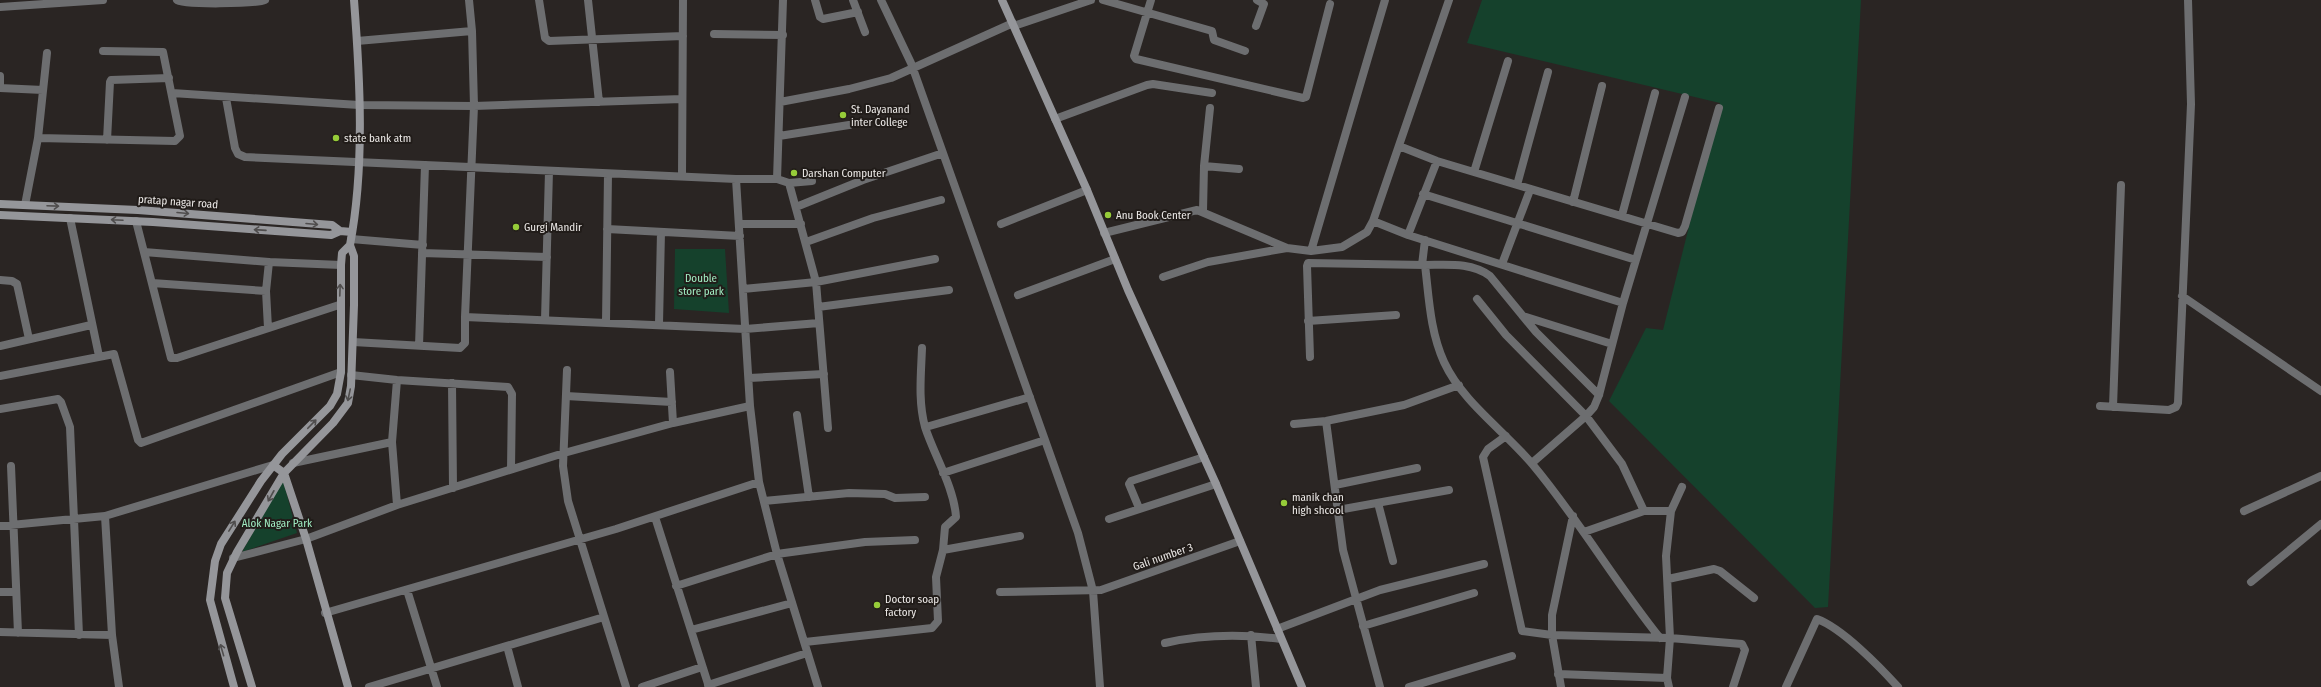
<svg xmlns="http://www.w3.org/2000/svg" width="2321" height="687" viewBox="0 0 2321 687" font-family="'Fira Sans Condensed',sans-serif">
  <rect width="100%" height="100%" fill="#2a2523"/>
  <!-- green -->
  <path fill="#15412c" d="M1482 0H1861L1828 607 1815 608 1609 401 1646 328 1663 330 1720 103 1467 43Z
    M675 249H725L729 313 674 309Z
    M283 480 297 533 242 552Z"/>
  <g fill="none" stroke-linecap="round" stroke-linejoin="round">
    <!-- street -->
    <path stroke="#6d6e70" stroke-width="8" d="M177 0C181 5 257 4 265 0
      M539 0 545 38 549 41 683 36
      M588 0 599 102
      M815 0 820 17 823 19 858 12
      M853 0 865 32
      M881 0 911 63 1078 533 1093 591 1100 687
      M1103 0 1212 31 1214 40 1245 51
      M1151 0 1134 56 1136 59 1303 98 1306 97 1330 4
      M0 7 103 0
      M1014 26 1091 0
      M1256 26 1264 4 1257 0
      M714 34 783 35
      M357 41 472 31
      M0 76V88
      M0 88 43 90
      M172 93 359 105 474 106 472 31 469 0
      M226 98 235 148 238 154 245 157 736 179 750 406 759 482 777 554 818 687
      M682 99 474 106 465 317 745 329 819 323
      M780 102 849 89 891 78 1013 23
      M1055 119 1147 85 1153 84 1212 93
      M779 136 849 125
      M38 138 47 53
      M107 140 110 82 111 80 169 78
      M1399 146 1437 161 1678 233 1682 232 1685 226 1719 108
      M1437 161 1408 235 1623 303 1685 97
      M1204 166 1239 169
      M1474 172 1508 61
      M682 176 683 0
      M736 179H777L789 183 812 181
      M777 179 783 0
      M789 183 816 282 828 428
      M1517 185 1548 72
      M1423 194 1636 260
      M1573 202 1602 86
      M25 205 38 138 175 141 180 136 163 52 103 51
      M796 207 863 180 943 153
      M1203 211 1204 166 1210 108
      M1622 215 1655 93
      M70 218 99 356
      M136 221 171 358H177L339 305
      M1373 221 1408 235
      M739 224H801
      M1001 224 1087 190
      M607 229 740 236
      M1104 233 1197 210 1287 248 1311 251 1342 247 1367 232 1373 221 1449 0
      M351 239 423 245
      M806 242 873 218 941 200
      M1311 251 1385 0
      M144 252 269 262 341 265
      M422 253 547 257
      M1502 264 1530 190
      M1422 265 1425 240
      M1425 265C1447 265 1471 262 1490 276L1536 332 1599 395
      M1163 277 1208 262 1287 248
      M0 280 12 281 17 284 29 339
      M152 283 266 291
      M743 289 816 282 935 259
      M1018 295 1115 259
      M2182 296 2321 391
      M1477 299 1506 335 1586 416 1532 463
      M1623 303 1599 395 1594 407 1586 416 1622 464 1644 511
      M818 307 949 290
      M1523 316 1612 344
      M545 320 549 171
      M1308 321 1396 315
      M606 322 608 174
      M659 324 661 232
      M268 328 266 291 269 262
      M353 342 460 348 465 343V317
      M0 346 91 325
      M419 346 425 165
      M1310 357 1307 266 1308 263 1425 265C1429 298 1430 331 1444 362 1463 403 1505 431 1533 465 1579 520 1615 582 1660 638
      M567 370 563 466 568 501 626 687
      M670 372 673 423
      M351 375 397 380 508 387 512 394 511 469
      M0 376 114 354 138 440 141 443 341 372
      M749 378 824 374
      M397 380 392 442 397 505
      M452 383 453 488
      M566 396 672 402
      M2100 406 2169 410 2176 407 2178 403 2191 104 2188 0
      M2113 407 2121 185
      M0 409 58 399 61 402 70 427 79 635
      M797 415 809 497
      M1326 421 1343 550 1380 687
      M1294 424 1326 421 1404 405 1459 385
      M926 427 1030 397
      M1506 436 1488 449 1483 457 1522 631 1552 635 1670 638 1742 644 1745 650 1733 687
      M293 463 392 442
      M11 466 18 633
      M943 473 1045 440
      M1335 485 1417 468
      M764 501 849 493 885 494 895 498 925 497
      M1378 503 1393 561
      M1139 508 1129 484 1131 481 1204 457
      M1338 510 1449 490
      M2244 511 2321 476
      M105 516 112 635 119 687
      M655 517 709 687
      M1109 519 1216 484
      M0 526 105 516 273 465
      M1584 532 1644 511H1671
      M943 550 1020 536
      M233 558 306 539 397 505 564 453 673 423 750 406
      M1668 579 1714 569 1720 571 1754 598
      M2251 582 2321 524
      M676 586 777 554 865 542 915 540
      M407 590 437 687
      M0 592H16
      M1000 592 1101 590 1240 541
      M325 613 616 529 759 482
      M1363 626 1474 593
      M1277 629 1380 590 1484 564
      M691 630 792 603
      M0 632 112 635
      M1251 635 1256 687
      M805 642 932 628 938 621 936 577 943 550 945 527 956 517C954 487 934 455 925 427 918 401 921 375 922 348
      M1165 643C1205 634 1241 634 1281 639
      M507 646 518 687
      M1558 674 1667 678
      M708 685 807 653
      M369 687 604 617
      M642 687 702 667
      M1409 687 1512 656
      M1561 687 1552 635V615L1573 516
      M1669 687 1667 678 1670 638 1666 556 1671 511 1682 487
      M1786 687 1817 619C1842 628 1880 667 1898 687"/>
    <!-- secondary -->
    <path stroke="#95969a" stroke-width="8" d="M1002 0 1087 190 1128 290 1216 484 1302 687
      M0 204 138 210 332 225 340 231 352 232
      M0 215 153 222 331 235 340 231
      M350 245C365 167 360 78 354 0
      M273 465 284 473 306 539 348 687
      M234 687 210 600 215 561 221 544 261 481 282 454 330 406 337 394 341 372V265L342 253 350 245
      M252 687 225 598 227 573 237 552 284 473 333 423 348 403 351 386 354 305V256L350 245"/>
  </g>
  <!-- one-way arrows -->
  <defs><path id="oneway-shaft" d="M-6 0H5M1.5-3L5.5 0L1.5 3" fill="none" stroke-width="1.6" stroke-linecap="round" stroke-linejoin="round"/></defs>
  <g stroke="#4f4d4d">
    <use href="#oneway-shaft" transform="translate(53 206) rotate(2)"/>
    <use href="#oneway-shaft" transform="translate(183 213) rotate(5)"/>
    <use href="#oneway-shaft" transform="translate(117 220) rotate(-177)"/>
    <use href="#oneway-shaft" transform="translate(312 224) rotate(5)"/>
    <use href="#oneway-shaft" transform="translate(260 230) rotate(-176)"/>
    <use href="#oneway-shaft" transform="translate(340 290) rotate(-88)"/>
    <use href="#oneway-shaft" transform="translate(349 395) rotate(102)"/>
    <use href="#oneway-shaft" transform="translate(312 424) rotate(-46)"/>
    <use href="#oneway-shaft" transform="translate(271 496) rotate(119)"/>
    <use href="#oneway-shaft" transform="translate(232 526) rotate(-58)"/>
    <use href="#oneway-shaft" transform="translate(222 650) rotate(-106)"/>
  </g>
  <!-- markers -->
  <g fill="#96cc39" stroke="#211c19" stroke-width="1.5">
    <circle cx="843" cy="115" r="4"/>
    <circle cx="336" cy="138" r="4"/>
    <circle cx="794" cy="173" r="4"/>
    <circle cx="1108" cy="215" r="4"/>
    <circle cx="516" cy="227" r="4"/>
    <circle cx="1284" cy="503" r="4"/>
    <circle cx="877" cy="605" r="4"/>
  </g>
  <g text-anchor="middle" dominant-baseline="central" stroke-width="4" stroke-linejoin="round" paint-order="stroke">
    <!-- poi labels -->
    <g font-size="11" fill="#ece9e7" stroke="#211c19" text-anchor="start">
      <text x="851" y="109">St. Dayanand<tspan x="851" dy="13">inter College</tspan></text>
      <text x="344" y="138">state bank atm</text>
      <text x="802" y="173">Darshan Computer</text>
      <text x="1116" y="215">Anu Book Center</text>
      <text x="524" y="227">Gurgi Mandir</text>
      <text x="1292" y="497">manik chan<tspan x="1292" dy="13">high shcool</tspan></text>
      <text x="885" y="599">Doctor soap<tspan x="885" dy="13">factory</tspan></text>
    </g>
    <!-- street labels -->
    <g font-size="11" fill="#ece9e7" stroke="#211c19">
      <text transform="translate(178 202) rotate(4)">pratap nagar road</text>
      <text transform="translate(1163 557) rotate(-19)">Gali number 3</text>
    </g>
    <!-- park labels -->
    <g font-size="11" fill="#a0ecc2" stroke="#211c19">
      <text x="701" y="278">Double<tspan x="701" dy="13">store park</tspan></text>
      <text x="277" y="523">Alok Nagar Park</text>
    </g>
  </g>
</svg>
